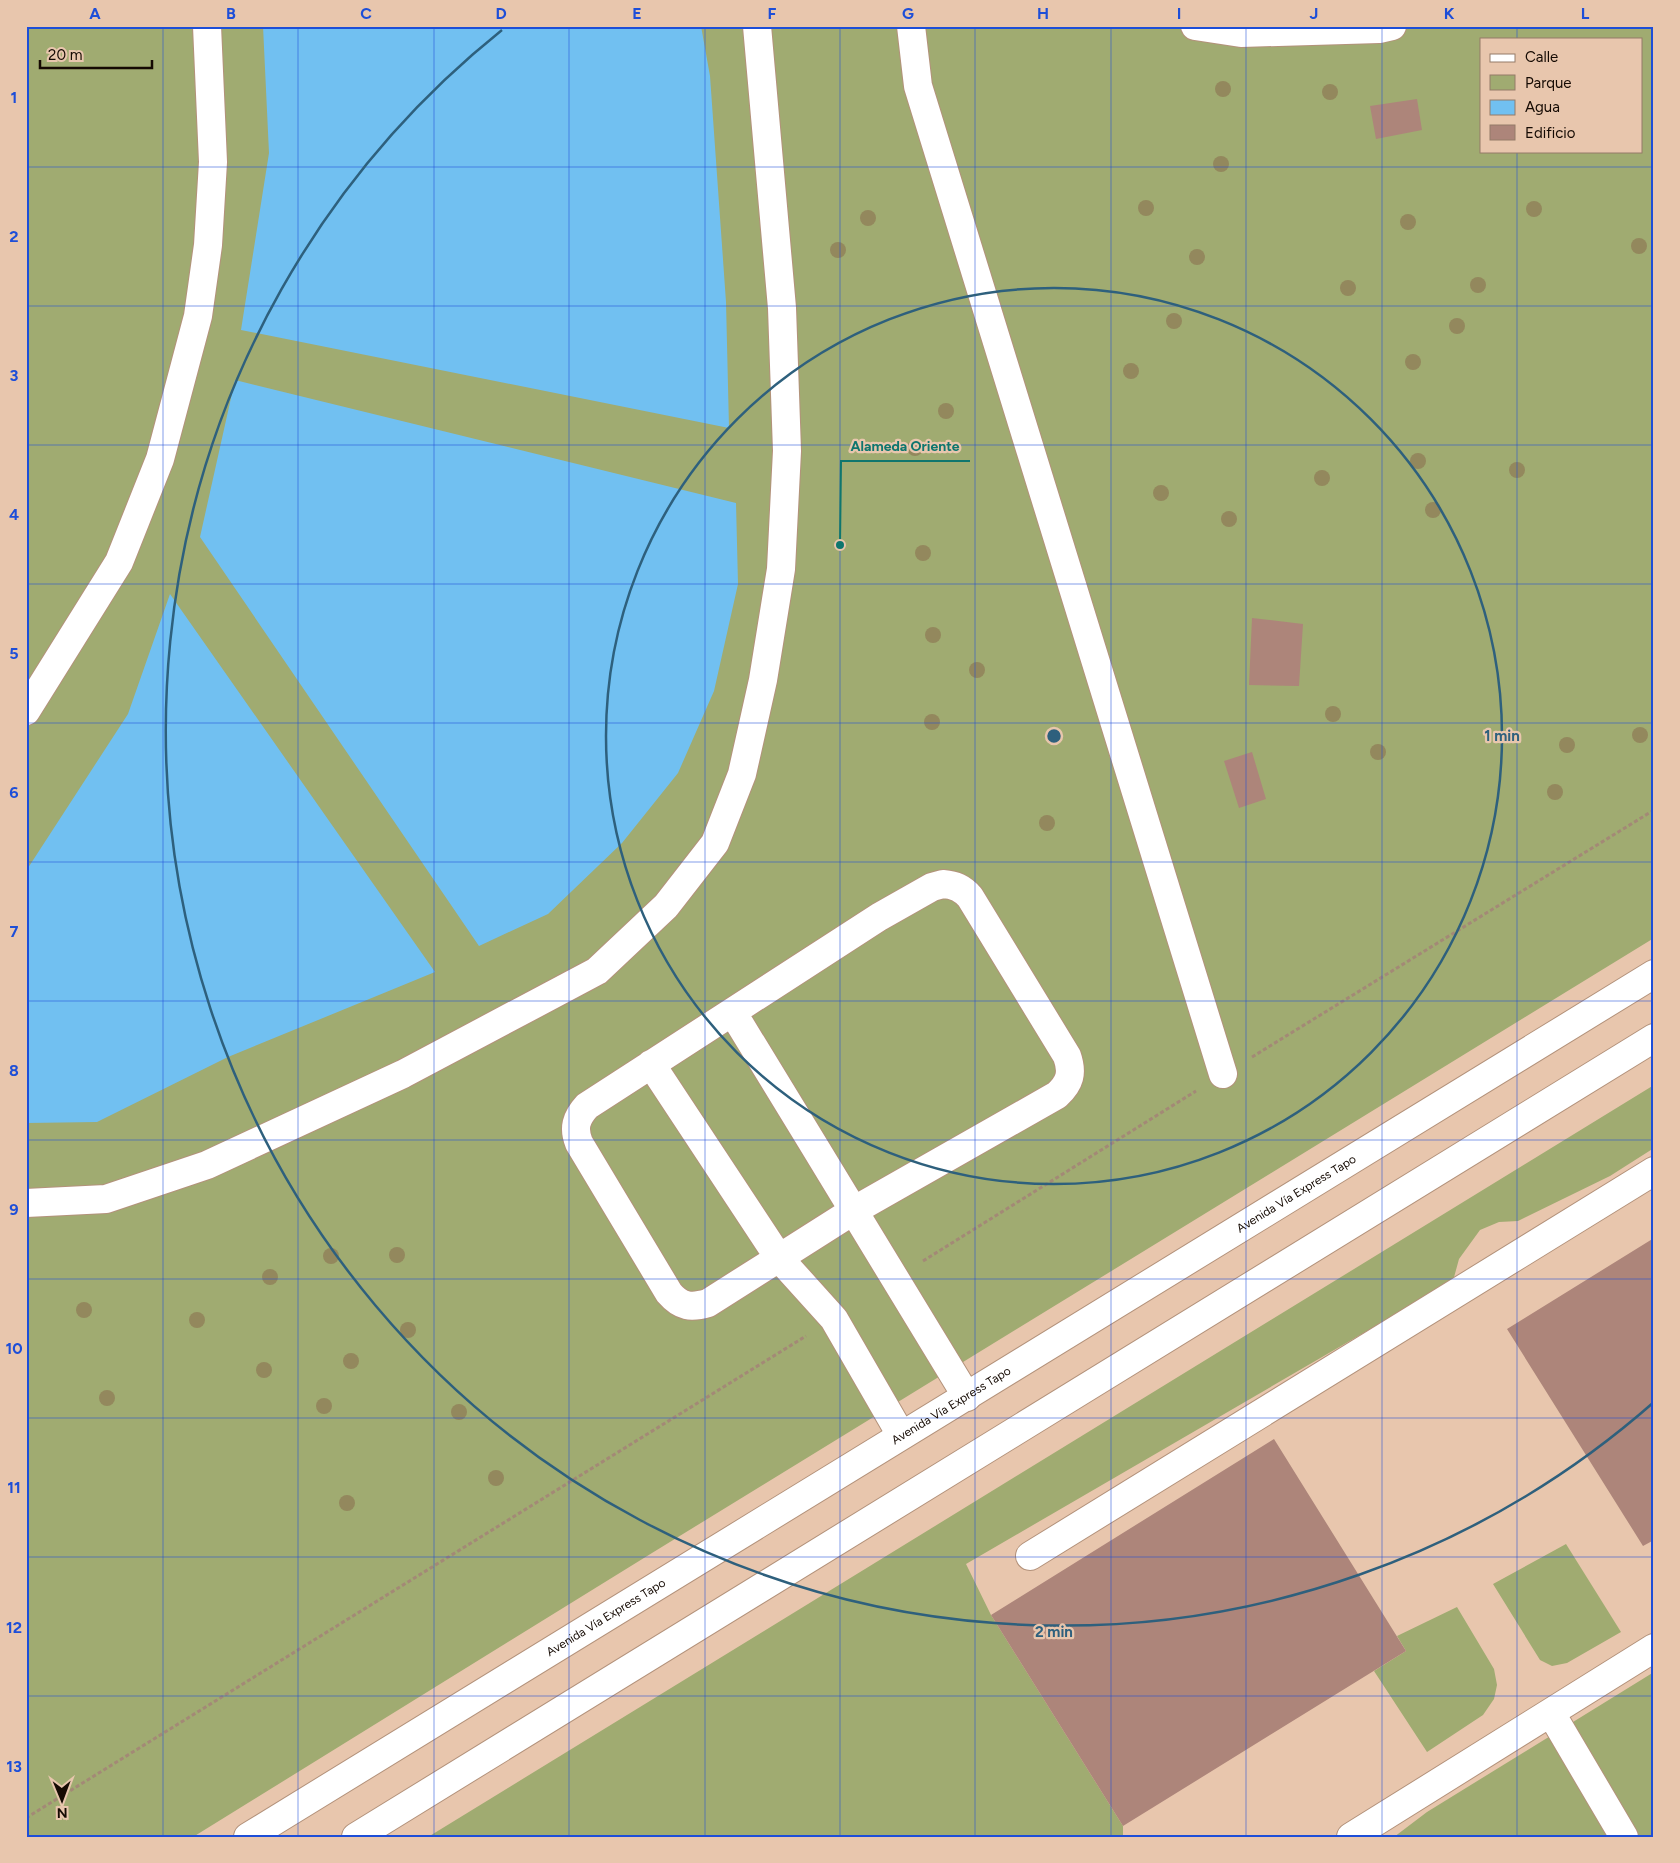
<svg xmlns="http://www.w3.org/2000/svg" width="1680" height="1863" viewBox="0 0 1680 1863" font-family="Figtree,sans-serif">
  <rect width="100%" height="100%" fill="#e8c6ad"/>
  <!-- green -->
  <path fill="#a0ab71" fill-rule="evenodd" d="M26 26H1654V938L652 1553 193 1837H26ZM1481 39H1641V151H1481Z
    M1654 1085V1148L1610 1176 1518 1221 1499 1222 1480 1230 1459 1259 1453 1281 966 1564 991 1615 1123 1826V1837H428Z
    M1566 1544 1621 1632 1567 1663 1552 1666 1540 1660 1493 1584Z
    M1457 1607 1494 1669 1497 1685 1494 1699 1483 1715 1427 1752 1374 1671 1406 1651 1397 1636Z
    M1654 1672V1837H1394L1427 1812Z"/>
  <!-- water -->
  <path fill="#71c0f1" d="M263 26H701L710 76 726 302 729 428 241 330 269 153Z
    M235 380 736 503 738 584 714 691 678 773 622 843 548 914 479 946 200 537Z
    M170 594 435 972 228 1057 97 1122 26 1123V871L128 714Z"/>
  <!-- building -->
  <path fill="#ad857a" d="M1417 99 1422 130 1376 139 1370 106Z
    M1252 618 1303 624 1299 686 1249 685Z
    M1252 752 1266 799 1239 808 1224 761Z
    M1654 1238V1540L1643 1546 1507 1329Z
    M1274 1439 1406 1651 1123 1826 991 1615Z"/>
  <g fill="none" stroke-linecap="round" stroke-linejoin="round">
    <!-- minor casing -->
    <g stroke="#b3927b" stroke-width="30">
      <path id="minor" d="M911 26 918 86 1223 1074
        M1195 26 1241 33 1379 29 1392 26
        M26 711 119 562 160 459 198 316 208 245 213 162 207 26
        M943 884C955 885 962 888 970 897L1067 1056C1073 1073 1070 1083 1057 1095L853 1211 708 1303C691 1308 681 1307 669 1293L579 1143C573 1128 576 1118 587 1106L879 917 932 887Z
        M733 1013C811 1141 890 1269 967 1397
        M651 1064 779 1258 834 1319 901 1435
        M26 1203 106 1199 207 1165 403 1074 597 971 666 906 715 843 742 774 763 680 781 569 787 451 782 308 757 26
        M1030 1556 1654 1171
        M1551 1713 1624 1837
        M1351 1837 1654 1648"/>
    </g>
    <!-- major casing -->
    <g stroke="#b3927b" stroke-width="30">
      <g id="major">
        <path id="s1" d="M248 1837 1654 974"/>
        <path d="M356 1837 1654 1038"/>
      </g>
    </g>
    <!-- path -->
    <path stroke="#a38976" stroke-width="3" stroke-dasharray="4 2.5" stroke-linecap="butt" d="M1252 1057 1654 810
      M923 1261 1196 1091
      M26 1818 806 1336"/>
    <!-- minor -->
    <use href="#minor" stroke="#fff" stroke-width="28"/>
    <!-- major -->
    <use href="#major" stroke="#fff" stroke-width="28"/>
  </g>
  <!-- trees -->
  <g fill="#93885d">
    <circle cx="1223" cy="89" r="8"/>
    <circle cx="1330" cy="92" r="8"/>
    <circle cx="1221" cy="164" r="8"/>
    <circle cx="1146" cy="208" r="8"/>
    <circle cx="1534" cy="209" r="8"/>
    <circle cx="868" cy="218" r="8"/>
    <circle cx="1408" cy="222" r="8"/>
    <circle cx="1639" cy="246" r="8"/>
    <circle cx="838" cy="250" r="8"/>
    <circle cx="1197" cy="257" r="8"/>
    <circle cx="1478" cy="285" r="8"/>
    <circle cx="1348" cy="288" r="8"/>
    <circle cx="1174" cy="321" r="8"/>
    <circle cx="1457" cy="326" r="8"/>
    <circle cx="1413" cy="362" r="8"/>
    <circle cx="1131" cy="371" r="8"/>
    <circle cx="946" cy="411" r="8"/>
    <circle cx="915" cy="448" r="8"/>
    <circle cx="1418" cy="461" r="8"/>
    <circle cx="1517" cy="470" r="8"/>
    <circle cx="1322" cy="478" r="8"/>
    <circle cx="1161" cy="493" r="8"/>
    <circle cx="1433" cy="510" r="8"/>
    <circle cx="1229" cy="519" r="8"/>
    <circle cx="923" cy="553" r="8"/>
    <circle cx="933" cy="635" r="8"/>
    <circle cx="977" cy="670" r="8"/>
    <circle cx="1333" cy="714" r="8"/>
    <circle cx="932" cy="722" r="8"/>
    <circle cx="1640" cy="735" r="8"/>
    <circle cx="1567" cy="745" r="8"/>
    <circle cx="1378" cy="752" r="8"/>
    <circle cx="1555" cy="792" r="8"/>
    <circle cx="1047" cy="823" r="8"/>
    <circle cx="397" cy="1255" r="8"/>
    <circle cx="331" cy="1256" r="8"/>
    <circle cx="270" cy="1277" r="8"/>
    <circle cx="84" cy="1310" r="8"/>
    <circle cx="197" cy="1320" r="8"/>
    <circle cx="408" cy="1330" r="8"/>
    <circle cx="351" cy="1361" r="8"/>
    <circle cx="264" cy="1370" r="8"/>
    <circle cx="107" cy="1398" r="8"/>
    <circle cx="324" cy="1406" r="8"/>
    <circle cx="459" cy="1412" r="8"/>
    <circle cx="496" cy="1478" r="8"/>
    <circle cx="347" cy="1503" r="8"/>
  </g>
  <!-- grid -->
  <path fill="none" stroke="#1d4ed8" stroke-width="1" stroke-opacity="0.55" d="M163 26V1837M298 26V1837M434 26V1837M569 26V1837M705 26V1837M840 26V1837M975 26V1837M1111 26V1837M1246 26V1837M1382 26V1837M1517 26V39M1517 151V1837M26 167H1654M26 306H1654M26 445H1654M26 584H1654M26 723H1654M26 862H1654M26 1001H1654M26 1140H1654M26 1279H1654M26 1418H1654M26 1557H1654M26 1696H1654"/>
  <!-- distance rings -->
  <g fill="none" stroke="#2e607d" stroke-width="2.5">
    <circle cx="1054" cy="736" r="448"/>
    <path d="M1654 1402A896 896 0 1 1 502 30"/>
  </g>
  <g text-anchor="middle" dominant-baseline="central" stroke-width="4.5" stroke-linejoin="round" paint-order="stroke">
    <!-- street labels -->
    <g font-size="12" fill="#150a03" stroke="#e8c6ad">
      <text stroke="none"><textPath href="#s1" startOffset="1230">Avenida Vía Express Tapo</textPath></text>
      <text stroke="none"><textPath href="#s1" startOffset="825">Avenida Vía Express Tapo</textPath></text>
      <text stroke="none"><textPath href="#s1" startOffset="420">Avenida Vía Express Tapo</textPath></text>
    </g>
  </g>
  <circle cx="1054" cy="736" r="8" fill="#2e607d" stroke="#e8c6ad" stroke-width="2.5"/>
  <g font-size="15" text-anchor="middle" font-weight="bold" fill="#2e607d" stroke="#e8c6ad" stroke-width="4.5" stroke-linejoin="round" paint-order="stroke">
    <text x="1502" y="741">1 min</text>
    <text x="1054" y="1637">2 min</text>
  </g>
  <!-- callouts -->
  <path fill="none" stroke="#0f766e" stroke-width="2" d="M840 545L841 461H970"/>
  <circle fill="#0f766e" stroke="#e8c6ad" stroke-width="2" cx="840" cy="545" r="5"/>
  <g font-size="14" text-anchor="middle" font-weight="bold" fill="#0f766e" stroke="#e8c6ad" stroke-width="4.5" stroke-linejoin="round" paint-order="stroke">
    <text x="905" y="451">Alameda Oriente</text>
  </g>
  <!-- border -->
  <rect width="1680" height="1863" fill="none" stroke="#e8c6ad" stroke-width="55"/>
  <!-- legend -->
  <rect x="1480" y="38" width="162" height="115" fill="#e8c6ad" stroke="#947b69"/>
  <rect x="1490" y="54" width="25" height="8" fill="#ffffff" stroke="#947b69"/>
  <text x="1525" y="62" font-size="15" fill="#150a03">Calle</text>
  <rect x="1490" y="75" width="25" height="15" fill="#a0ab71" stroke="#947b69"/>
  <text x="1525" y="88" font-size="15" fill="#150a03">Parque</text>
  <rect x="1490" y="100" width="25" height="15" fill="#71c0f1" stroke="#947b69"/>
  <text x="1525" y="112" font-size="15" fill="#150a03">Agua</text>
  <rect x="1490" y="125" width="25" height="15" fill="#ad857a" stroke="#947b69"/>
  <text x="1525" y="138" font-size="15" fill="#150a03">Edificio</text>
  <!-- north arrow -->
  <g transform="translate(62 1800) rotate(179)" stroke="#e8c6ad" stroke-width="4" paint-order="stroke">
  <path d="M0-4L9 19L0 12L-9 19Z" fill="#150a03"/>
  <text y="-8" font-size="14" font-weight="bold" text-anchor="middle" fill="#150a03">N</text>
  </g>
  <!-- scale -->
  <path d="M40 60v8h112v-8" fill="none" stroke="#150a03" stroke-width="2.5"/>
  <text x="48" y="60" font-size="15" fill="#150a03" stroke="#e8c6ad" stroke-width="4" paint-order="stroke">20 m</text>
  <rect x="28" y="28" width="1624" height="1808" fill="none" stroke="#1d4ed8" stroke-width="2"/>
  <g font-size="16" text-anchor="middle" font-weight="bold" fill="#1d4ed8">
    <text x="95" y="19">A</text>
    <text x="231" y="19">B</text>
    <text x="366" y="19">C</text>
    <text x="501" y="19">D</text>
    <text x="637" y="19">E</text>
    <text x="772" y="19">F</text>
    <text x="908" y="19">G</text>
    <text x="1043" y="19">H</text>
    <text x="1179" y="19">I</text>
    <text x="1314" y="19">J</text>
    <text x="1449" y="19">K</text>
    <text x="1585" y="19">L</text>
    <text x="14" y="103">1</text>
    <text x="14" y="242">2</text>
    <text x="14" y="381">3</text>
    <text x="14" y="520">4</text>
    <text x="14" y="659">5</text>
    <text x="14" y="798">6</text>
    <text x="14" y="937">7</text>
    <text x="14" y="1076">8</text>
    <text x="14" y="1215">9</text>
    <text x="14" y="1354">10</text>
    <text x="14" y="1493">11</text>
    <text x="14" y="1633">12</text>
    <text x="14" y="1772">13</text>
  </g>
</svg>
